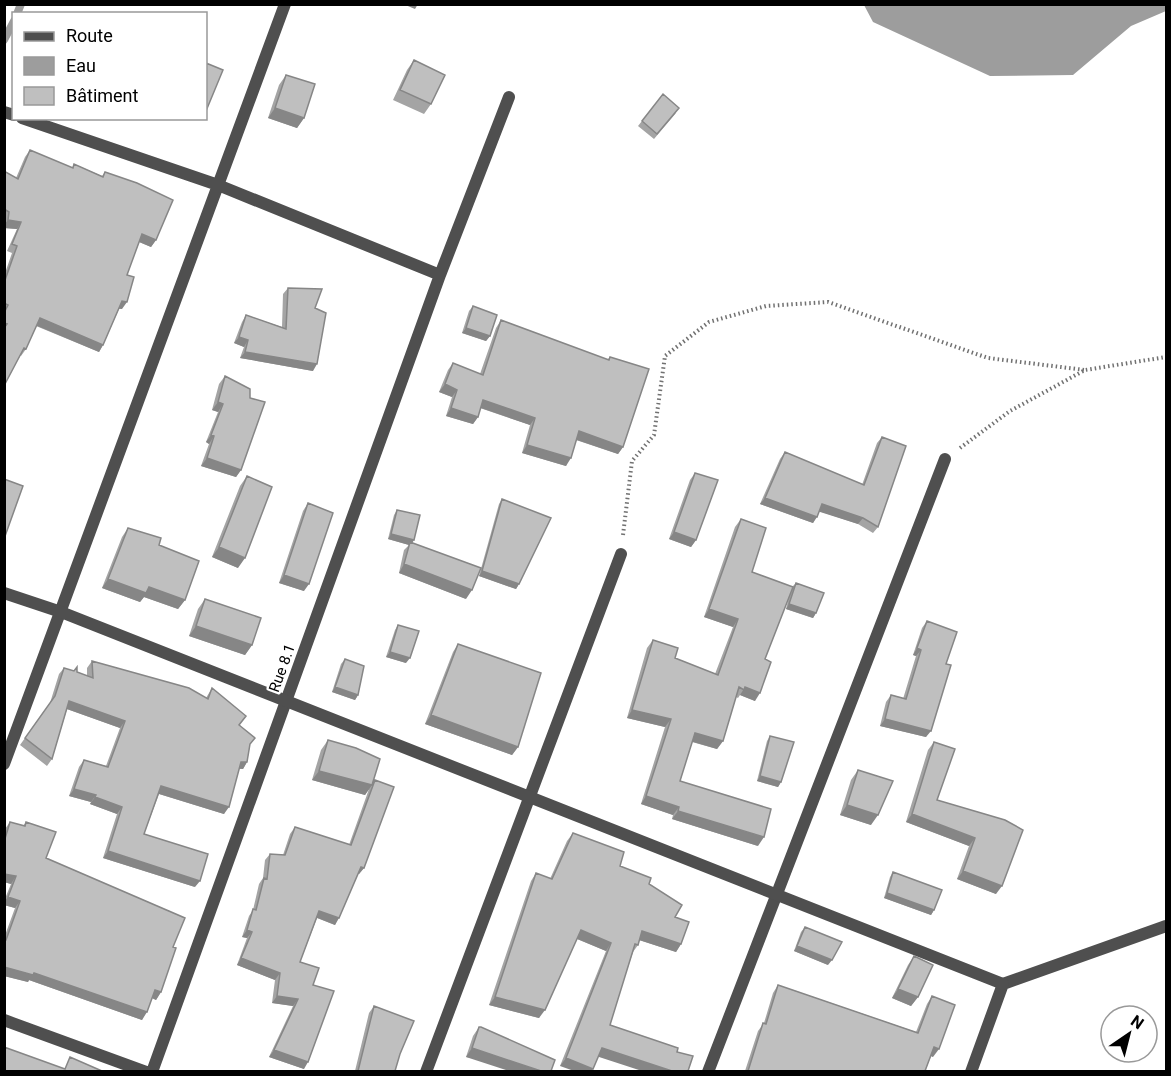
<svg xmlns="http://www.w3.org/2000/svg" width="1171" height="1076" viewBox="0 0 1171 1076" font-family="Roboto,sans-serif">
  <rect width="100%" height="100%" fill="#fff"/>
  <!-- water -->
  <path fill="#9d9d9d" d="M1166 4V11L1131 26 1073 75 990 76 873 22 864 5Z"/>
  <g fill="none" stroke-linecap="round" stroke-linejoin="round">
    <!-- stream -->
    <path stroke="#9d9d9d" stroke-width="8" d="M17 14 21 4
      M4 40 14 21"/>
    <!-- path -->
    <path stroke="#717171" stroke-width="4" stroke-dasharray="1.5 3" stroke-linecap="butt" d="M960 448 1010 411 1085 370 1166 357
      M623 535 632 461 654 435 665 356 709 322 766 306 828 302 988 358 1085 370"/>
    <!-- minor -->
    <path stroke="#4f4f4f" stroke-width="12" d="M4 112 14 115
      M22 118 218 185 440 275
      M4 764 285 4
      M4 1020 146 1072
      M152 1072 440 275 509 97
      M426 1072 621 554
      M708 1072 945 459
      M971 1072 1003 984 1166 926"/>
    <!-- tertiary -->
    <path stroke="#4f4f4f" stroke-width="12" d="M4 593 61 612 1003 984"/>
  </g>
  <!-- wall -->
  <path fill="#a4a4a4" d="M414 60 431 104 424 114 393 100 407 70Z
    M286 75 304 118 297 128 268 118 279 85Z
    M676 113 654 139 638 126 642 121Z
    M30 150 72 168 74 164 102 176 105 172 156 240 151 247 139 242 127 275 122 309H119L103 345 99 352 36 326 26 349 21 356 20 355 4 385V276L12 253 7 251 17 229 4 228V171L16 178 25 157Z
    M288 288 315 308 313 371 240 358 244 347 234 343 242 322 246 315 282 327 283 294Z
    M473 306 490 336 486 341 462 333 469 311Z
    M501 320 607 360 610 357 623 447 618 454 576 440 566 466 522 453 530 425 480 408 478 417 473 424 446 416 452 397 439 392 448 370 453 363 480 374 496 328Z
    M225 376 241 470 236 477 201 466 209 444 206 442 218 412 212 410 219 384Z
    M882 437 878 527 873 533 858 524 819 511 813 523 760 504 780 459 785 452 862 485 877 443Z
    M695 473 696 540 691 547 669 539 690 480Z
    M247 476 238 568 212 557 240 486Z
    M502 499 519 584 516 589 479 576 499 504Z
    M308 503 304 591 279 583 303 511Z
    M397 510 412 543 466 599 399 573 404 550 409 545 388 539 394 515Z
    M741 519 752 572 792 587 796 583 816 613 813 618 786 609 789 597 765 659 755 701 740 695 738 698 736 697 723 741 717 749 692 742 680 781 758 846 672 819 673 815 641 804 665 727 627 718 647 648 653 640 675 658 715 674 733 627 704 617 735 527Z
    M128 528 159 545 185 600 178 609 144 597 140 602 102 588 122 537Z
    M205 599 252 645 245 655 189 636 198 609Z
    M927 621 946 664 926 737 880 726 886 702 891 695 903 699 916 656 913 655 922 628Z
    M398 625 406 663 386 657 395 630Z
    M458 644 518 747 512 755 425 724 453 652Z
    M345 659 358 695 355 700 332 692 341 664Z
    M92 661 206 698 212 688 240 725 250 745 247 762 243 769H239L224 814 159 794 144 834 195 887 103 858 117 814 90 804 91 802 69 796 79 767 84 760 106 766 120 728 67 709 52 759 47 766 20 745 50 703 59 674 64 668 87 676V668Z
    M770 736 781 782 778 787 757 781 767 741Z
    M328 740 372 783 375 780 364 868 359 874H358L335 925 317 918 300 962 313 985 304 1069 269 1057 293 1006 272 1003 275 980 237 965 247 938 242 937 249 916 253 910 259 884 263 878 265 860 270 854 283 855 290 834 295 827 349 845 369 789 365 795 312 780 321 750Z
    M934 742 937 800 1005 820 996 894 957 879 969 846 906 822 928 750Z
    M858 770 871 825 840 815 851 780Z
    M10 822 23 826 26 822 46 858 173 947 161 992 156 1000 152 998 142 1020 29 980 28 982 4 976V938L15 908 4 905V901L11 884 4 882 5 829Z
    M573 833 620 866 649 884 675 917 681 944 676 952 639 940 638 945 633 952 598 1057 560 1066 606 951 577 939 539 1018 489 1005 531 881 536 873 550 879 567 841Z
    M893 872 934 910 931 915 884 898 890 877Z
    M805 927 828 965 794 951 801 932Z
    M914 956 918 997 911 1006 892 998 908 965Z
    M778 985 916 1032 927 1004 932 996 933 1057 931 1056 925 1071H745L758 1031 764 1023 773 993Z
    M374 1006 395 1071H355L369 1013Z
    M479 1027 551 1071 466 1057 473 1036Z"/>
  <!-- shaded-wall -->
  <path fill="#868686" d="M403 4H418L415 9Z
    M275 108 304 118 297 128 268 118Z
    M8 220 21 222 17 229 4 228V225Z
    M142 234 156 240 151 247 137 241Z
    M122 301 127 302 122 309 117 308Z
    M40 318 103 345 99 352 35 325Z
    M466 328 490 336 486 341 462 333Z
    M239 337 248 340 244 347 234 343Z
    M245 352 317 364 313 371 240 358Z
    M445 384 457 390 452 397 439 392Z
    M483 400 535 418 530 425 478 407Z
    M218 402 223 404 218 412 212 410Z
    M451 408 478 417 473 424 446 416Z
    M579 431 623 447 618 454 574 439Z
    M211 435 214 436 209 444 206 442Z
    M527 445 571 458 566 466 522 453Z
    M207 458 241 470 236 477 201 466Z
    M765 498 817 517 813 523 760 504Z
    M822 504 863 518 858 524 817 511Z
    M674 532 696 540 691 547 669 539Z
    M391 534 414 540 411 545 410 542 409 545 388 539Z
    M219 547 245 558 238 568 212 557Z
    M404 564 472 590 466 599 399 573Z
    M482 571 519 584 516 589 479 576Z
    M284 575 309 584 304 591 279 583Z
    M108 579 149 587 185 600 178 609 144 597 140 602 102 588Z
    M789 604 816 613 813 618 786 609Z
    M709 609 738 619 733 627 704 617Z
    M196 626 252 645 245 655 189 636Z
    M917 648 921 650 916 656 913 655Z
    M390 652 410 658 406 663 386 657Z
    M335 687 358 695 355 700 332 692Z
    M745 687 760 693 755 701 740 695Z
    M69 701 125 721 120 728 64 708Z
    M632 710 671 719 665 727 627 718Z
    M431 715 518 747 512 755 425 724Z
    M885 719 931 731 926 737 880 726Z
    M695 733 723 741 717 749 690 741Z
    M241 762H247L243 769 236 768Z
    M319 771 372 785 365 795 312 780Z
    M760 776 781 782 778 787 757 781Z
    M161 786 229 807 224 814 156 793Z
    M74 789 96 795 91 802 69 796Z
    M646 796 679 807 673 815 641 804Z
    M95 797 122 807 117 814 90 804Z
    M847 805 878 815 871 825 840 815Z
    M678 811 764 837 758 846 672 819Z
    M912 814 975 838 969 846 906 822Z
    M108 851 200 881 195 887 103 858Z
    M361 867 364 868 359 874 357 873Z
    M963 871 1002 886 996 894 957 879Z
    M4 874 16 876 11 884 4 882Z
    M887 893 934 910 931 915 884 898Z
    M8 897 20 901 15 908 4 905V902Z
    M319 911 339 918 335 925 315 917Z
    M247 930 252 932 247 938 242 937Z
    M581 930 611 943 606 951 575 938Z
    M642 931 681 944 676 952 636 939Z
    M797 946 832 960 828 965 794 951Z
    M241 958 280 973 275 980 237 965Z
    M4 967 34 973 147 1012 142 1020 29 980 28 982 4 976Z
    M898 989 918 997 911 1006 892 998Z
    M155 990 161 992 156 1000 150 997Z
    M277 996 298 999 293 1006 272 1003Z
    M495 997 545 1010 539 1018 489 1005Z
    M934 1047 939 1049 933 1057 929 1055Z
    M472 1048 541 1071H509L466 1057Z
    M602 1048 672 1071H642L596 1056Z
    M274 1050 308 1062 304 1069 269 1057Z
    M566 1058 593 1069 592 1071H574L560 1066Z"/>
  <!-- building -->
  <path fill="#bfbfbf" stroke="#868686" stroke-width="1.5" d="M414 60 445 75 431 104 400 90Z
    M206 63 223 70 206 111Z
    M286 75 315 84 304 118 275 108Z
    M663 94 679 108 657 134 642 121Z
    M30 150 73 168 74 164 103 177 105 172 137 183 173 200 156 240 142 234 127 275 134 277 127 302 122 301 103 345 40 318 26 349 24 348 5 384 4 328 7 324 4 323V313L8 305 4 303V283L17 246 12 244 21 222 8 220 9 212 4 209V171L18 179Z
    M288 288 322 289 315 308 326 313 317 364 245 352 248 340 239 337 246 315 286 329Z
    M473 306 497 315 490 336 466 328Z
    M501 320 609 360 610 357 649 369 623 447 579 431 571 458 527 445 535 418 483 400 478 417 451 408 457 390 445 384 453 363 483 375Z
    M225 376 250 389V398L265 402 241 470 207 458 214 436 211 435 223 404 218 402Z
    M882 437 906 446 878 527 863 518 822 504 817 517 765 498 785 452 864 485Z
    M695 473 718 480 696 540 674 532Z
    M247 476 272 487 245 558 219 547Z
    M4 479 23 486 4 539Z
    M502 499 551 518 519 584 482 571Z
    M308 503 333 513 309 584 284 575Z
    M397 510 420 515 414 540 391 534Z
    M741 519 766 528 752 572 793 587 765 659 771 662 760 693 745 687 744 690 739 687 723 741 695 733 680 781 771 809 764 837 678 811 679 807 646 796 671 719 632 710 653 640 678 648 675 658 718 675 738 619 709 609Z
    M128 528 161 538 159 545 199 561 185 600 149 587 146 593 108 579Z
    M410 542 481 568 472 590 404 564Z
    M796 583 824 593 816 613 789 604Z
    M205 599 261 618 252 645 196 626Z
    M927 621 957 632 946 664 951 665 931 731 885 719 891 695 906 699 921 650 917 648Z
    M398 625 419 631 410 658 390 652Z
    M458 644 541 673 518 747 431 715Z
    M345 659 364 666 358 695 335 687Z
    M92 661 189 688 208 699 212 688 246 716 239 725 255 738 250 744 247 762H241L229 807 161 786 144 834 208 854 200 881 108 851 122 807 95 797 96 795 74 789 84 760 108 767 125 721 69 701 52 759 25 738 55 696 64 668 74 671 77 667V672L93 678Z
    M770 736 794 742 781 782 760 776Z
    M328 740 356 748 380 759 372 785 319 771Z
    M934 742 955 749 937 800 1005 820 1023 830 1002 886 963 871 975 838 912 814Z
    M858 770 893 781 878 815 847 805Z
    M375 780 394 787 364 868 361 867 339 918 319 911 300 962 319 968 313 985 334 991 308 1062 274 1050 298 999 277 996 280 973 241 958 252 932 247 930 253 909 256 910 264 878 267 879 270 854 285 855 295 827 351 845Z
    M10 822 25 826 26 822 56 832 46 858 185 918 173 947 176 948 161 992 155 990 147 1012 34 973 33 975 4 967V940H6L20 901 8 897 16 876 4 874V842Z
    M573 833 624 852 620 866 651 878 649 884 682 905 675 917 689 922 681 944 642 931 638 945 635 944 610 1025 678 1048 677 1052 693 1056 688 1071H672L602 1048 593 1069 566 1058 611 943 581 930 545 1010 495 997 536 873 552 879Z
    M893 872 942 890 934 910 887 893Z
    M805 927 842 942 832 960 797 946Z
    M914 956 933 965 918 997 898 989Z
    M778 985 918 1033 932 996 955 1005 939 1049 934 1047 925 1071H748L763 1023 766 1024Z
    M374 1006 414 1021 400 1054 395 1071H358Z
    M479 1027H481L555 1060 551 1071H541L472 1048Z
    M4 1047 65 1069 70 1057 102 1071H4Z"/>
  <g text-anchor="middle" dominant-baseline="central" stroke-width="4.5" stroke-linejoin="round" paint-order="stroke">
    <!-- street labels -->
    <g font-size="15" fill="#000" stroke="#fff">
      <text transform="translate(282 668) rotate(-70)">Rue 8.1</text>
    </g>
  </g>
  <!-- border -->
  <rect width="1171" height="1076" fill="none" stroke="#000000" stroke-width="12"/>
  <!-- legend -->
  <rect x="12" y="12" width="195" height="108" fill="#ffffff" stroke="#999999" stroke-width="1.5"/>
  <rect x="24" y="32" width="30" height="9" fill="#4f4f4f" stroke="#999999" stroke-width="1.5"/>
  <text x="66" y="42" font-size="18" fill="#000000">Route</text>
  <rect x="24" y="57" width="30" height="18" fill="#9d9d9d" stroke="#999999" stroke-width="1.5"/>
  <text x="66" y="72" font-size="18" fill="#000000">Eau</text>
  <rect x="24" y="87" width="30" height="18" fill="#bfbfbf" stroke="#999999" stroke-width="1.5"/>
  <text x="66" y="102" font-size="18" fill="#000000">Bâtiment</text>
  <!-- north arrow -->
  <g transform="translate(1129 1034) rotate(35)"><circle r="28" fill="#ffffff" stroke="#999999" stroke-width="1.5"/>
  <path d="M0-4.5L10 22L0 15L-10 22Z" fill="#000000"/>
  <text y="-9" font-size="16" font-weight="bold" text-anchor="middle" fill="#000000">N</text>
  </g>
</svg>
